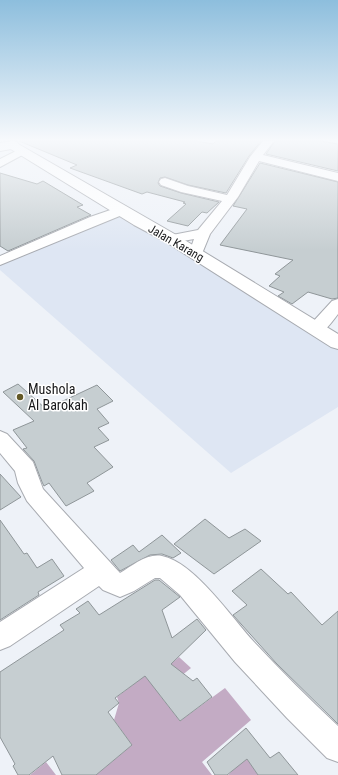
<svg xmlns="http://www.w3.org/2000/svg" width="338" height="775" viewBox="0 0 338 775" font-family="'Roboto Condensed',sans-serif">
  <rect width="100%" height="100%" fill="#eef2f8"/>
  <!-- built -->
  <path fill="#dee6f3" d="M115 211 338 350V407L231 473 0 270V258Z"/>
  <!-- forest -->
  <path fill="#c3abc4" d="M179 657 191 668 159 694 180 721 225 688 251 720 202 762 212 775H96L132 745 114 720 119 703 117 697 143 677 135 667 163 671Z
    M246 757 258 775H228Z
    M46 762 56 775H30Z"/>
  <!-- building -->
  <path fill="#c6ced1" stroke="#8f9699" d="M19 141H197L213 144 216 141H261L249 156 226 193 188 185 165 177 160 178 158 183 160 186 181 193 219 202 207 213 202 212 188 226 167 221 186 204 183 203 185 202 147 192 142 194 70 168 77 165Z
    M275 141H321L338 144V171L266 154Z
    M260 163 338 182V298L332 299 308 292 292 304 278 296 284 292 269 286 280 276 275 274 293 260 220 245 247 209 233 206Z
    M0 173 37 184 43 181 83 205 77 207 91 215 8 251 0 246Z
    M18 384 46 409 97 385 113 401 97 409 109 423 98 428 109 440 94 447 113 467 87 483 94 491 66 506 49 483 44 486 42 482 34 461 23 449 27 448 13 430 34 421 3 392Z
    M0 474 21 497 0 510Z
    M205 519 229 538 245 529 261 541 214 574 174 544Z
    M0 520 24 554 27 553 37 568 52 559 64 576 38 592 39 595 0 620Z
    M162 535 181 553 173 558 162 554 150 555 120 571 111 560 133 545 139 552Z
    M261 569 288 594 291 592 322 625 338 611V724L276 663 233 615 247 605 232 591Z
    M155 580H159L180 597 162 610 172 638 197 619 206 630 171 664 193 681 197 678 212 697 180 721 145 676 115 698 119 703 108 712 132 745 96 775H62L53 756 29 775H18L13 766 15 764 0 737V672L64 630 60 625 80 613 76 609 88 601 99 615Z
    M246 728 270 758 279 752 298 775H258L247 759 227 775H215L207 762Z"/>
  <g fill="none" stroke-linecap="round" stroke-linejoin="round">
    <!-- minor casing -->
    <g stroke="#a8abb1" stroke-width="2">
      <path id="minor" d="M263 141H274L263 155 338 173V181L259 161 238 197 210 234 201 256H191L189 253 194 239 172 243 167 242 165 239 167 236 198 230 222 201 181 192 161 185 159 182 161 179 165 178 188 186 227 195 250 157Z
        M22 148 28 151 26 153 0 167V159Z
        M122 206 127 207 129 210 127 213 0 265V256L90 217Z
        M338 299V314C330 324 324 336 310 333L307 329 310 325 332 301Z
        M0 431 7 434 33 462 43 489 120 573C132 566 147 553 162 556 194 562 232 618 254 642 281 671 309 699 338 726V762L327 758 287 718 235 662 180 595 160 578H155L134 591 120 597 103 590 99 586 10 646 0 650V622L84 568 27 501 18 483 15 471 0 453Z"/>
    </g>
    <!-- secondary casing -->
    <g stroke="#a8abb1" stroke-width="2">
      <path id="secondary" d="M13 141 178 236 338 334V349L331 347 166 242 134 225 9 148 7 145 9 142Z"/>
    </g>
    <!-- trunk casing -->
    <g stroke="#a8abb1" stroke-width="2">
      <path id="trunk" d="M13 141 17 142 19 145 17 148 0 151V143Z"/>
    </g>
    <!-- minor -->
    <use href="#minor" fill="#fff" fill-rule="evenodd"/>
    <!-- secondary -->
    <use href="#secondary" fill="#fff" fill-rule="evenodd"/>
    <!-- trunk -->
    <use href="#trunk" fill="#fff" fill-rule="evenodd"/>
  </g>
  <!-- sky -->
  <linearGradient id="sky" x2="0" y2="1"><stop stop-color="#8dbedd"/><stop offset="0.56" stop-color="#f7f9fc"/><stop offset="1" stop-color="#f7f9fc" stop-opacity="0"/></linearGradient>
  <rect width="338" height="250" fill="url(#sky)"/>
  <!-- markers -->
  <circle fill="#635926" stroke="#fff" stroke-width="1.5" cx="20" cy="397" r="4"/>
  <g text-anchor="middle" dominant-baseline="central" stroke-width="3" stroke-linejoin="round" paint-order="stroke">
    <!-- far-street labels -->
    <g font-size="12" fill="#17181a" stroke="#fff">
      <text transform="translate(176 243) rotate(30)">Jalan Karang</text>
    </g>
    <!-- poi labels -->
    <g font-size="14" fill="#17181a" stroke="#fff" text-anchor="start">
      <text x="28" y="389">Mushola<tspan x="28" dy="16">Al Barokah</tspan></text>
    </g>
  </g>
</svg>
